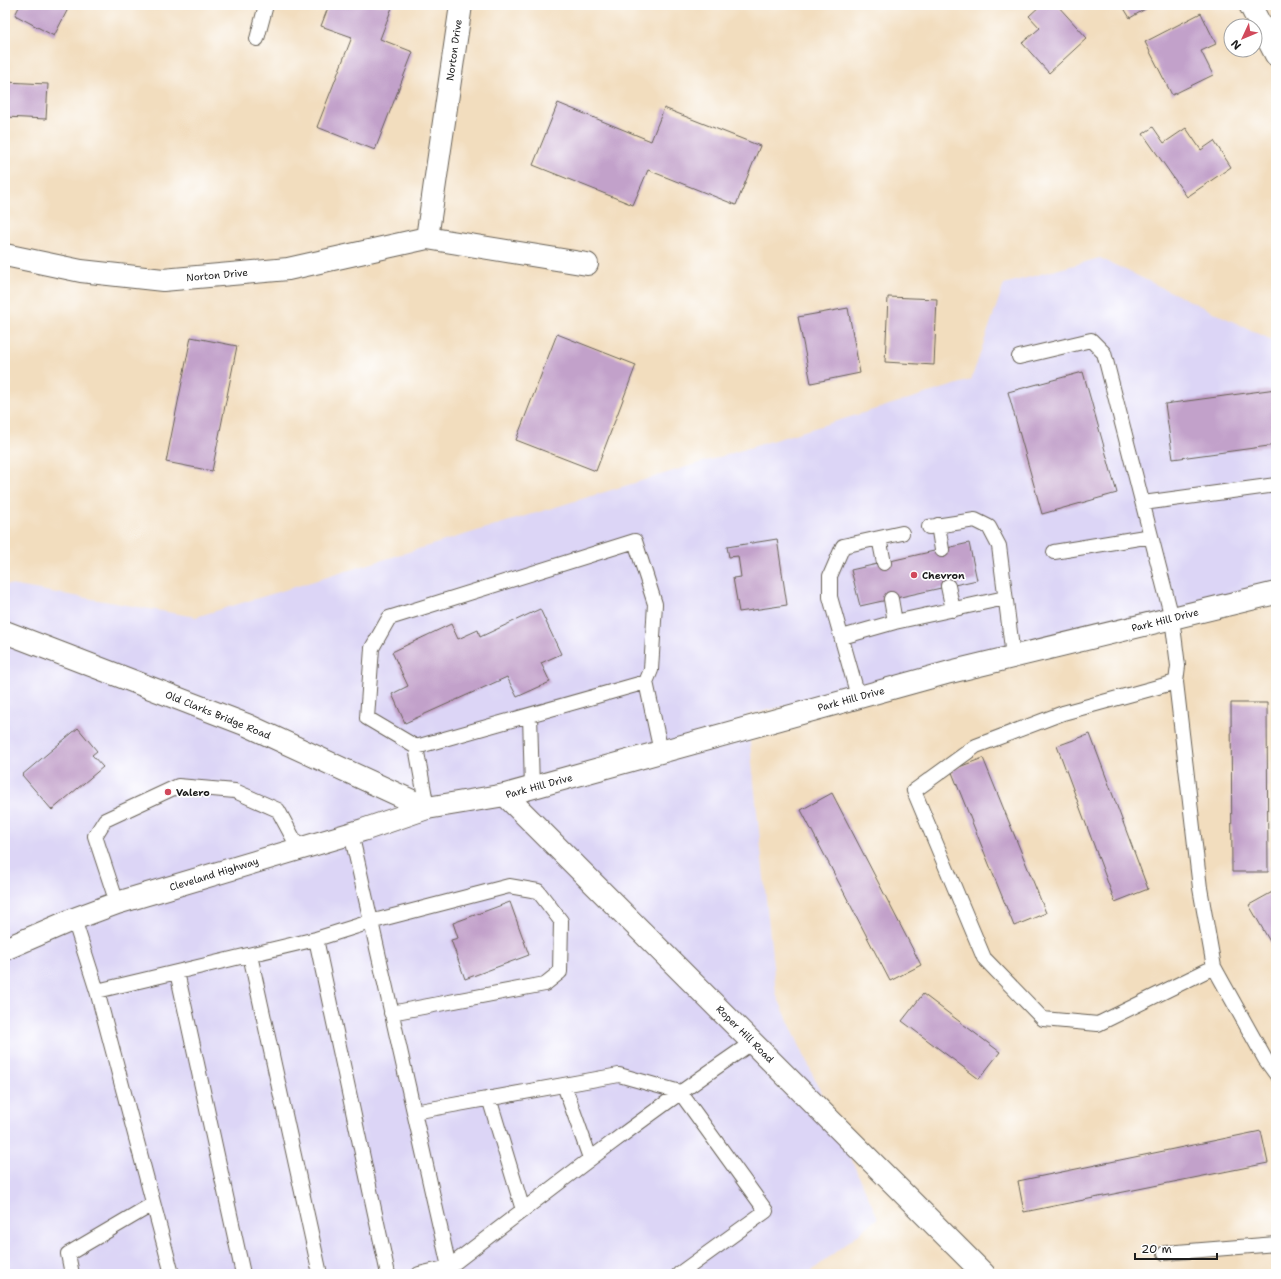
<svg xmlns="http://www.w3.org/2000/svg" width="1281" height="1279" viewBox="0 0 1281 1279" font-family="'Shantell Sans',sans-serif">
  <rect width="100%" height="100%" fill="#fff"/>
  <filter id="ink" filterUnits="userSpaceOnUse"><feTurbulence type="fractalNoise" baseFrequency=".025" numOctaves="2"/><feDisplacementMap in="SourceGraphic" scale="8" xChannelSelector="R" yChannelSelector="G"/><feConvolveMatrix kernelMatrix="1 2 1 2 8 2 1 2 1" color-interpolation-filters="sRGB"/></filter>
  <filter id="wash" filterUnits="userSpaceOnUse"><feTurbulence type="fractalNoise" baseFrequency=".012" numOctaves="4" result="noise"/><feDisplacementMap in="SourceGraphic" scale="16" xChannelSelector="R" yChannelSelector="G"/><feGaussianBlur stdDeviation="0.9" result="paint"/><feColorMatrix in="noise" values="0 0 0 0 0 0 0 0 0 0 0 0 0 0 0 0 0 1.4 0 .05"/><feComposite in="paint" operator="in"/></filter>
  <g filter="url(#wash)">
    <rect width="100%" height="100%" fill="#f2ddbe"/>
    <!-- built -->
    <path fill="#dcd5f6" d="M1100 258 1276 342V595L747 715 776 994 878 1218 808 1274H5V584L196 617 971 380 1004 284Z"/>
    <g id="blocks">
      <!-- building -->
      <path fill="#c2a1ca" d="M20 5H70L54 36 15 15Z
        M329 5H393L380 39 413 52 375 150 317 127 352 37 321 26Z
        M1041 5H1057L1087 38 1049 73 1022 43 1040 28 1029 16Z
        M1122 5H1152L1130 18Z
        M1201 13 1216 44 1201 51 1213 75 1172 95 1145 42Z
        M5 82 48 84 46 119 5 117Z
        M558 103 651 141 664 108 760 146 736 205 648 170 633 205 533 165Z
        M1153 127 1164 143 1186 128 1201 150 1214 141 1231 167 1187 197 1143 134Z
        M888 297 937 299 934 365 885 362Z
        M848 308 860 373 811 383 798 317Z
        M557 334 636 365 596 471 516 440Z
        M191 337 237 346 212 471 166 462Z
        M1083 372 1117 493 1042 514 1008 392Z
        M1276 389V445L1173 459 1165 404Z
        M777 539 787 605 739 612 733 578 741 577 738 556 729 557 727 547Z
        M969 543 977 580 860 606 851 570Z
        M540 609 561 654 541 663 550 682 517 697 507 677 405 723 392 694 408 686 392 652 451 624 458 639 478 630 480 637Z
        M1231 703H1267L1268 872H1232Z
        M78 728 97 751 92 755 103 767 52 810 22 775Z
        M1090 734 1148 889 1115 902 1057 746Z
        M983 758 1046 913 1014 926 951 770Z
        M832 793 921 965 890 981 801 810Z
        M1276 890V952L1249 905Z
        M510 902 529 955 465 979 451 940 458 938 453 923Z
        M923 994 1000 1052 979 1079 902 1021Z
        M1261 1131 1268 1163 1024 1212 1018 1181Z"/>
    </g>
  </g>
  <g filter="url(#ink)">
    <use href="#blocks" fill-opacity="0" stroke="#676055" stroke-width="1"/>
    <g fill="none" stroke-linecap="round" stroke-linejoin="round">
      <!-- lane casing -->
      <g stroke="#676055" stroke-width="16">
        <path id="lane" d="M257 39 266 5
          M1019 357 1091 340 1104 353 1172 618 1178 666 1176 682 1063 713 976 746 914 791 984 958 1043 1019 1098 1024 1214 967 1200 888 1176 682
          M1143 503 1276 485
          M938 525 942 550
          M929 527 975 520 989 527 999 546 1013 656
          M879 538 884 563
          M1054 552 1151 536
          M948 586 953 610
          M891 599 895 622
          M842 637 895 622 1005 598
          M646 682 416 747 367 718 372 648 389 618 635 541 655 604 651 670 646 682 661 752
          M858 696 830 597V576L843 546 902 533
          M530 715 532 788
          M416 747 427 808
          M351 833 449 1267 419 1274
          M117 903 95 836 105 820 178 786 235 791 278 810 299 849
          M74 919 97 991 172 1274
          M316 939 388 1274
          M250 955 320 1274
          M1214 967 1265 1059 1276 1074
          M177 972 243 1274
          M97 991 316 939 370 922 509 886 538 891 561 921 560 972 545 984 391 1013
          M564 1085 590 1158
          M489 1098 523 1210
          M414 1112 619 1075 680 1092 766 1211 679 1274
          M1165 1253 1276 1244
          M449 1267C549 1190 648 1113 753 1042
          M72 1274 68 1254 153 1204"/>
      </g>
      <!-- street casing -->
      <g stroke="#676055" stroke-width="24">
        <path id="street" d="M1250 5 1276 55
          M427 238 461 5
          M5 255 81 271 163 280 288 269 427 238 587 264
          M5 632 247 725 427 808
          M505 795 984 1274"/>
      </g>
      <!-- secondary casing -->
      <g stroke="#676055" stroke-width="24">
        <path id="secondary" d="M5 949 74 919 117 903 363 830 427 808 505 795 950 672 1276 593"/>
      </g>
      <!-- lane -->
      <use href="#lane" stroke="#fff" stroke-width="14"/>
      <!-- street -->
      <use href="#street" stroke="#fff" stroke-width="22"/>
      <!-- secondary -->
      <use href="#secondary" stroke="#fff" stroke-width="22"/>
    </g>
  </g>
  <!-- markers -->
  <g fill="#d1495b" stroke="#fff" stroke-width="1.5">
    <circle cx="914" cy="575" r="4"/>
    <circle cx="168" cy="792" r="4"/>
  </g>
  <g text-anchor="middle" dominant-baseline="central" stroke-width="3.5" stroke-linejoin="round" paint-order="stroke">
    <!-- street labels -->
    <g font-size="10" fill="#1c1c1c" stroke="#fff">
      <text transform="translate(454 50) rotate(-82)">Norton Drive</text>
      <text transform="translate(217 275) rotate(-5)">Norton Drive</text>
      <text transform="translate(1165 620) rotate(-14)">Park Hill Drive</text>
      <text transform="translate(851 699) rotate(-15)">Park Hill Drive</text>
      <text transform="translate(218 715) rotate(22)">Old Clarks Bridge Road</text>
      <text transform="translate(539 786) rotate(-15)">Park Hill Drive</text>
      <text transform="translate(214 874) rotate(-17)">Cleveland Highway</text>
      <text transform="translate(745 1034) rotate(45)">Roper Hill Road</text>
    </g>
    <!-- poi labels -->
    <g font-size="10" font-weight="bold" fill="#1c1c1c" stroke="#fff" text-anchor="start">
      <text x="922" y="575">Chevron</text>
      <text x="176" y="792">Valero</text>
    </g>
  </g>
  <!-- margin -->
  <rect width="1281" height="1279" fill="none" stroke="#fff" stroke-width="20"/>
  <!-- north arrow -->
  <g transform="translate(1243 38) rotate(226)"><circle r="19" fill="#ffffff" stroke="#a4a4a4"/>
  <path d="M0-3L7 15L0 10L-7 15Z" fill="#d1495b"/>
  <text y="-6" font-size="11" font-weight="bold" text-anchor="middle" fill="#1c1c1c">N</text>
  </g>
  <!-- scale -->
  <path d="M1135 1253v6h82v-6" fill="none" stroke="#1c1c1c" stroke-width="2"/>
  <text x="1141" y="1253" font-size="12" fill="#1c1c1c" stroke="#ffffff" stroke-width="3" paint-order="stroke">20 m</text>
</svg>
